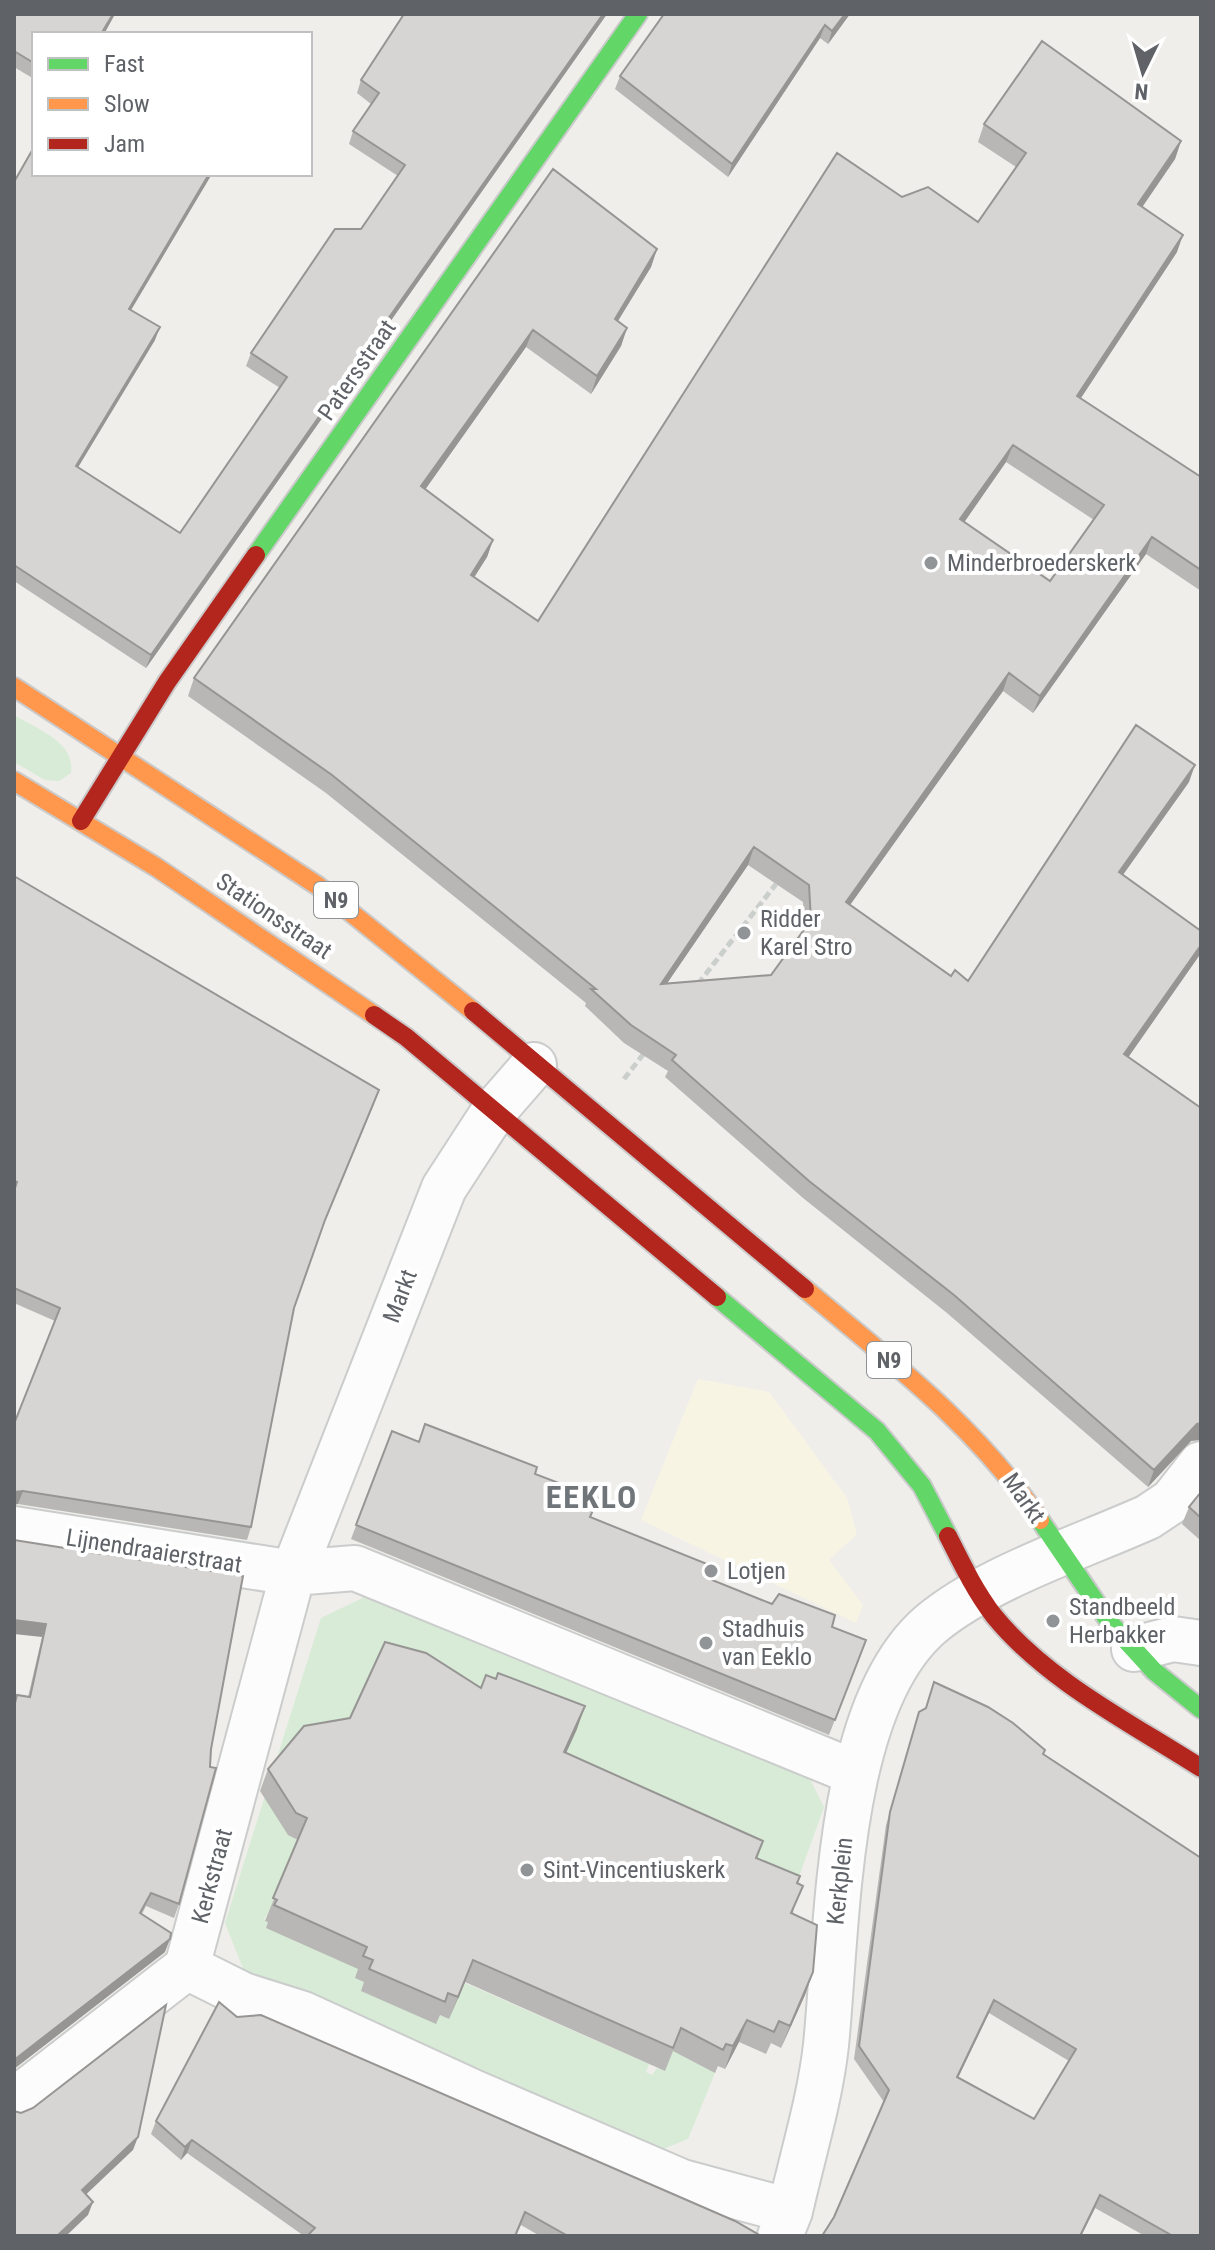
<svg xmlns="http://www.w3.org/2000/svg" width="1215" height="2250" viewBox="0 0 1215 2250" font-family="'Roboto Condensed',sans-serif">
  <rect width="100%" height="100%" fill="#efeeea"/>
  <!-- commercial -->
  <path fill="#f8f4e4" d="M698 1379 769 1392 847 1498 857 1534 829 1560 863 1605 856 1623 641 1520Z"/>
  <!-- green -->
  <path fill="#d7ebd6" d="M14 715C38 730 75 741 71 773L59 781 45 780 14 762Z
    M377 1591 806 1771 824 1807 791 1899 556 1775 572 1738 302 1830 271 1918 266 1916 264 1920 370 1944 355 1978 449 2019 452 1985 462 1989 465 1983 649 2064 646 2072 652 2075 657 2068 665 2071 667 2042 715 2073 688 2139 648 2155 248 1981 225 1923 321 1618Z"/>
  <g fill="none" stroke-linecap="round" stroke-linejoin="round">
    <!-- street casing -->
    <g stroke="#cbcccc" stroke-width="48">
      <path id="street" d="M14 1529 293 1573 355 1568 856 1773
        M1134 1649 1173 1639 1201 1643
        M187 1967 243 1995 303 2014 475 2093 682 2182 790 2211
        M14 2101 187 1967 293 1573 444 1188 494 1111 534 1065
        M780 2236 790 2211C802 2157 820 2100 826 2045 838 1928 835 1706 931 1624 986 1578 1081 1547 1148 1517L1172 1501 1201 1464"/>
    </g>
    <!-- fast casing -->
    <g stroke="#cacacb" stroke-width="22">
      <path id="fast" d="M256 555 638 14
        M717 1297 877 1431 922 1486 948 1536
        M1040 1520 1110 1623 1154 1671 1201 1709"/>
    </g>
    <!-- slow casing -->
    <g stroke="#cacacb" stroke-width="22">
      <path id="slow" d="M14 687 318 886 473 1011
        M14 781 156 867 374 1015
        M805 1289C891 1361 977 1427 1040 1520"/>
    </g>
    <!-- jam casing -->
    <g stroke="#cacacb" stroke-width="22">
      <path id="jam" d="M81 821 167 682 256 555
        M473 1011 805 1289
        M374 1015 406 1037 717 1297
        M948 1536C962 1564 975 1591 994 1616 1047 1681 1131 1723 1201 1768"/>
    </g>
    <!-- path -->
    <path stroke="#cacfcc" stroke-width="5" stroke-dasharray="8 4" stroke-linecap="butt" d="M698 984 776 884
      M624 1079 645 1052"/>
    <!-- street -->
    <use href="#street" stroke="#fdfcfc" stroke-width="44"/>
    <!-- fast -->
    <use href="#fast" stroke="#63d668" stroke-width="18"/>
    <!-- slow -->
    <use href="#slow" stroke="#ff974d" stroke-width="18"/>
    <!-- jam -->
    <use href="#jam" stroke="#b3261e" stroke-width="18"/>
  </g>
  <!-- wall -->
  <path fill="#b8b7b5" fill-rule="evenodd" d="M14 14H115L104 34H34V79L14 67Z
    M607 14 146 668 14 581V182L131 311 155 340 78 467 180 533 280 388 246 366 251 353 361 229 398 176 349 144 353 131 371 104 357 93 361 80Z
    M663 14H850L828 44 820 38 728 177 615 89 620 76 663 15Z
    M984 124 1181 141 1175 159 1142 207 1177 252 1081 398 1201 477V591L1146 554 1033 713 1003 691 850 905 951 976 968 981 1189 782 1123 875 1201 953 1128 1057 1191 1441 1148 1487 947 1313 803 1198 665 1077 668 1071 624 1043 585 1006 586 1003 326 793 188 696 194 678 553 169 657 249 651 267 618 321 627 328 621 346 591 394 526 347 425 489 493 540 487 557 474 577 538 621 902 197 978 222 1016 167 978 142ZM1006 462 1094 520 1050 581 964 522ZM748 865 803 902 804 929 771 975 667 983Z
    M14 876 374 1104 321 1230 294 1308 251 1527 247 1540 18 1504 55 1321 14 1303Z
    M392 1431 419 1442 535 1474 591 1518 712 1580 866 1640 829 1735 351 1539Z
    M1201 1492V1541L1182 1524 1189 1507Z
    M14 1540 179 1904 174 1918 146 1906 142 1914 165 1952 14 2069V1702L17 1695 28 1697 42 1637Z
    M481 1688 577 1729 566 1753 763 1841 757 1859 797 1883 793 1914 813 1972 805 1995 781 2048 771 2043 766 2054 739 2042 725 2069 718 2066 715 2073 673 2051 665 2071 465 1982 449 2019 440 2015 436 2024 361 1991 364 1982 355 1978 358 1969 266 1928 268 1922 265 1921 298 1840 288 1835 260 1791 268 1769 350 1718Z
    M919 1712 1044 1754 1201 2236H1145L1095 2208 1081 2236H822L834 2217 884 2102 854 2059 886 1825ZM989 2013 1069 2061 1034 2119 958 2078Z
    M237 2017 761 2236H540L521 2225 516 2236H304L187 2153 181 2160 151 2134 156 2121Z"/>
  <!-- shaded-wall -->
  <path fill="#969594" d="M113 14H115L104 34H101Z
    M603 14H607L146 668 151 655Z
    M845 14H850L828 44 832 31Z
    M825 25 820 38 728 177 732 164Z
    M1181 141 1175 159 1132 222 1138 204Z
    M209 174H212L124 322 129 309Z
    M1183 235 1177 252 1071 413 1077 396Z
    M657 249 651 267 608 337 615 319Z
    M160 327 155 340 71 479 76 466Z
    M627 328 621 346 591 394 597 376Z
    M533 330 526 347 415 504 421 486Z
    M1013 445 1006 462 954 537 960 519Z
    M1152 537 1146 554 1033 713 1040 696Z
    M493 540 487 557 465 592 471 575Z
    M1009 673 1003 691 840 919 846 902Z
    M1195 765 1189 782 1112 890 1119 872Z
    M754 847 748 865 655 1001 661 984Z
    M1201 945V953L1118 1072 1124 1054Z
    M1201 1423V1440L1191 1441 1148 1487 1154 1470 1197 1424Z
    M23 1491 18 1504 14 1505V1492Z
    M14 1620 46 1624 42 1637 14 1634Z
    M585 1706 577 1729 556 1775 564 1752Z
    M170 1939 165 1952 14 2069V2060Z
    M473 1960 465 1982 449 2019 458 1997Z
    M813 1972 805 1995 781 2048 790 2026Z
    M994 2000 989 2013 952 2090 957 2077Z
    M747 2020 739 2042 725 2069 733 2046Z
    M138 2137 133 2150 77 2203 82 2190Z
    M192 2140 187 2153 181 2160 185 2147Z
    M1100 2195 1095 2208 1081 2236H1080Z
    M93 2202 88 2215 66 2236H57Z"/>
  <!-- building -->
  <path fill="#d6d5d3" stroke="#969594" stroke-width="2" fill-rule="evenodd" d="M14 14H113L101 34H34V63L14 51Z
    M404 14H603L151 655 14 565V182L34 147V174H209L129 309 160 327 76 466 180 533 287 377 251 353 335 229H361L405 165 353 131 379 93 361 80Z
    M664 14H845L832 31 825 25 732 164 620 76Z
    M1042 41 1181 141 1138 204 1183 235 1077 396 1201 477V570L1152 537 1040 696 1009 673 846 902 951 976 955 970 968 981 1136 725 1195 765 1119 872 1201 931V945L1124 1054 1201 1108V1423L1197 1424 1154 1470 954 1295 809 1181 672 1060 676 1055 631 1025 591 989H596L332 775 194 678 553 169 657 249 615 319 627 328 597 376 533 330 421 486 493 540 471 575 538 621 837 153 902 197 928 187 978 222 1026 153 984 124ZM1013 445 1104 505 1050 581 960 519ZM754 847 809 885 811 920 771 975 661 984Z
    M14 876 379 1090 325 1220 294 1308 251 1527 23 1491 14 1492V1424L60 1308 14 1288V1191L17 1182 14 1181Z
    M425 1424 537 1467 535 1474 598 1498 590 1517 717 1568 712 1580 772 1604 779 1594 835 1615 832 1627 866 1640 835 1720 356 1525 392 1431 419 1442Z
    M1201 1492V1518L1189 1507Z
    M14 1540 243 1576 211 1749 210 1767 216 1768 179 1904 151 1893 140 1913 171 1933 170 1939 14 2060V1707L17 1695 30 1697 46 1624 14 1620Z
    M385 1642 426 1653 481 1688 486 1675 496 1679 498 1673 585 1706 564 1752 763 1841 756 1858 800 1876 797 1883 803 1886 791 1913 817 1925 813 1972 790 2026 779 2021 774 2032 747 2020 733 2046 726 2044 723 2050 681 2028 673 2048 473 1960 458 1997 448 1993 445 2002 369 1969 373 1960 363 1956 367 1947 274 1905 277 1900 273 1898 307 1818 296 1813 268 1769 304 1726 350 1718Z
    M934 1682 988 1707 1013 1723 1045 1750 1043 1754 1201 1858V2236H1173L1100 2195 1080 2236H822L834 2217 889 2090 859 2046 890 1812 919 1712 926 1708ZM994 2000 1076 2049 1034 2119 957 2077Z
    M219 2002 237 2017 261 2015 735 2221 761 2236H568L525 2212 515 2236H307L315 2228 192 2140 185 2147 156 2121Z
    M166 2005 138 2137 82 2190 93 2202 57 2236H14V2111L21 2113 33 2108Z"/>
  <!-- markers -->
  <g fill="#919496" stroke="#fff" stroke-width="3">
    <circle cx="931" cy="563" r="8"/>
    <circle cx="744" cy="933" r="8"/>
    <circle cx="711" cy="1571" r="8"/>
    <circle cx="1053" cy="1621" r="8"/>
    <circle cx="706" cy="1643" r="8"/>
    <circle cx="527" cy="1870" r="8"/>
  </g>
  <g text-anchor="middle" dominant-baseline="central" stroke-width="8" stroke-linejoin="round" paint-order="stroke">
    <!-- shield labels -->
    <g fill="#fff" stroke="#8f9295" stroke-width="2">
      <rect x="314" y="882" width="44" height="36" rx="6"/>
      <rect x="867" y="1342" width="44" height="36" rx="6"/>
    </g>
    <g font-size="22" font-weight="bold" fill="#5f6368">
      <text x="336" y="900">N9</text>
      <text x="889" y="1360">N9</text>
    </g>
    <!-- street labels -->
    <g font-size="24" fill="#5f6368" stroke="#fff">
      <text transform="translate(357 370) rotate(-55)">Patersstraat</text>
      <text transform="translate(274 916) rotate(34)">Stationsstraat</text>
      <text transform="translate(400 1296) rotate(-69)">Markt</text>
      <text transform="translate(1024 1498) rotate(55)">Markt</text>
      <text transform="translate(154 1551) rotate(9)">Lijnendraaierstraat</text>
      <text transform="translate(212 1876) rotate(-75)">Kerkstraat</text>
      <text transform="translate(840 1881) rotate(-84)">Kerkplein</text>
    </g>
    <!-- poi labels -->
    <g font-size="24" fill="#5f6368" stroke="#fff" text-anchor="start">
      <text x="947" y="563">Minderbroederskerk</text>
      <text x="760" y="919">Ridder<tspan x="760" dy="28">Karel Stro</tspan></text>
      <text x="727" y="1571">Lotjen</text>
      <text x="1069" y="1607">Standbeeld<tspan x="1069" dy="28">Herbakker</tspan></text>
      <text x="722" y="1629">Stadhuis<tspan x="722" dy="28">van Eeklo</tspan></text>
      <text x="543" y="1870">Sint-Vincentiuskerk</text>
    </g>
    <!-- district labels -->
    <g font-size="32" font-weight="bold" letter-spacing="2" fill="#70757a" stroke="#fff">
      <text x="592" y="1497">EEKLO</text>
    </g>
  </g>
  <!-- border -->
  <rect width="1215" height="2250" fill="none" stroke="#5f6368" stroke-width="32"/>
  <!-- legend -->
  <rect x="32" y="32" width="280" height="144" fill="#ffffff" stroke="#bfc1c3" stroke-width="2"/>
  <rect x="48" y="58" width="40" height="12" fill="#63d668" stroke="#bfc1c3" stroke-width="2"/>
  <text x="104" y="72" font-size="24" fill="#5f6368">Fast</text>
  <rect x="48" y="98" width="40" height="12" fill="#ff974d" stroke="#bfc1c3" stroke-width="2"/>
  <text x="104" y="112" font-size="24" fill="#5f6368">Slow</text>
  <rect x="48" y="138" width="40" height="12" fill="#b3261e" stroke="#bfc1c3" stroke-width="2"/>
  <text x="104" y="152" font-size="24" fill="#5f6368">Jam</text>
  <!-- north arrow -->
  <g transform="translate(1143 72) rotate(185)" stroke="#ffffff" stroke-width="6" paint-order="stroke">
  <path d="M0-6L14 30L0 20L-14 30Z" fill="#5f6368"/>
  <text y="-12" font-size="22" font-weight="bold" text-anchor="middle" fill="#5f6368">N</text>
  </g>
</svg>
